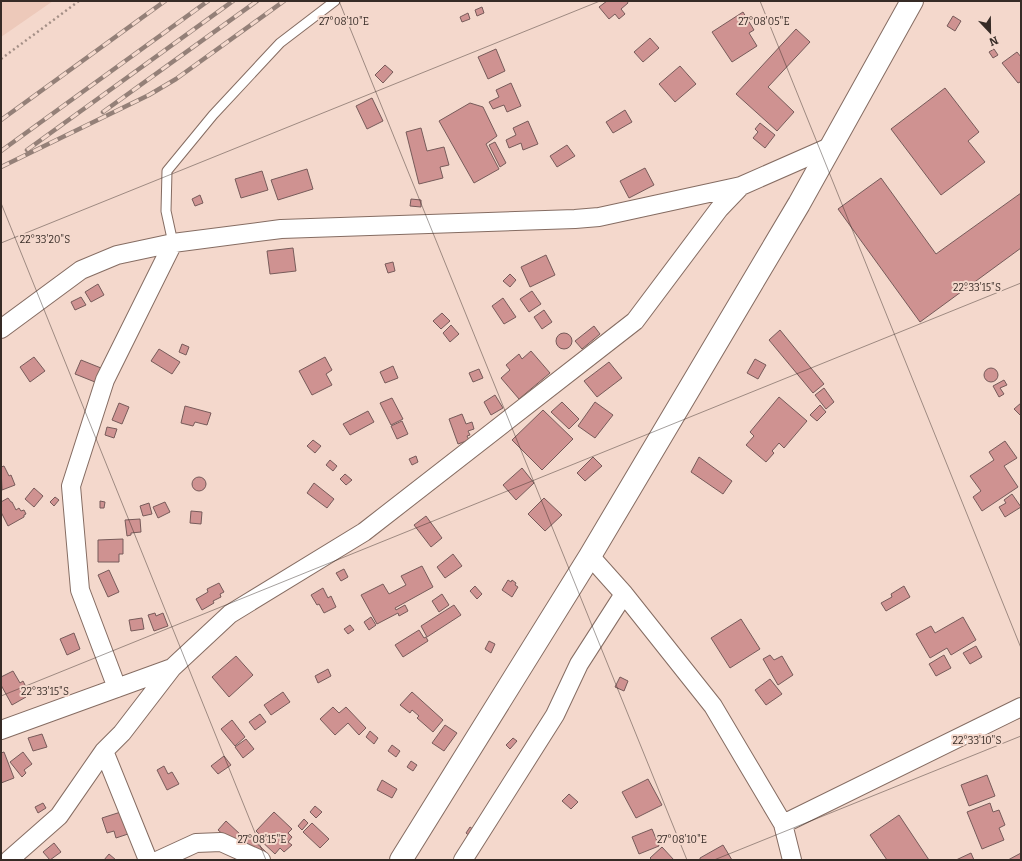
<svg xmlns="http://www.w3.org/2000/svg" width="1022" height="861" viewBox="0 0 1022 861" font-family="Bitter,serif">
  <rect width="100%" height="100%" fill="#f4d8cc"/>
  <!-- built -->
  <path fill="#edc9ba" d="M1 1H53L1 37Z"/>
  <!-- building -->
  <path fill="#cf9291" stroke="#775b5a" d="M607 1H627L628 3 621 9 625 14 619 19 615 14 609 19 599 7Z
    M482 7 484 13 477 16 475 10Z
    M743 12 754 30 749 33 757 46 732 62 712 32Z
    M468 13 470 19 462 22 460 17Z
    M953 16 961 21 955 31 947 26Z
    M796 29 810 42 768 87 794 112 777 131 736 94Z
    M650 38 659 48 643 62 634 52Z
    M496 49 505 71 488 79 478 57Z
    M994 49 998 55 993 58 989 52Z
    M1017 52 1021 57V84L1020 82 1018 83 1002 63Z
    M385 65 393 72 383 83 375 75Z
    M680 66 696 84 675 102 659 84Z
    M511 83 521 106 507 112 504 105 493 109 489 102 499 97 496 90Z
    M945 88 979 132 968 141 985 162 941 195 891 129Z
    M372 98 383 121 367 129 356 106Z
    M470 103 483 107 497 136 486 144 499 169 474 183 439 121Z
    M625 110 632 122 613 133 606 122Z
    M528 121 538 144 523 150 521 143 509 148 506 140 516 135 513 128Z
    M760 123 775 135 765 148 753 138 758 132 755 129Z
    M421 128 427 151 444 147 449 165 440 167 443 178 419 184 406 132Z
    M495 142 506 163 500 167 489 145Z
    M567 145 575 156 557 167 550 156Z
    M645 168 654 185 629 198 620 181Z
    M307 169 313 189 278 200 271 180Z
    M262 171 268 190 241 198 235 179Z
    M881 178 936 254 1021 193V248L920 322 838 209Z
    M200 195 203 203 195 206 192 199Z
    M411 199 421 200V207L410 206Z
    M293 248 296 271 270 274 267 251Z
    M546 255 555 275 530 287 521 267Z
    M393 262 395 271 388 273 385 264Z
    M510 274 516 280 510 287 503 281Z
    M98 284 104 295 91 302 85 292Z
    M532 291 541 304 529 312 520 299Z
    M81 297 86 305 75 310 71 302Z
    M503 298 516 317 504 324 492 306Z
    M544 310 552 322 542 329 534 317Z
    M442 313 450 321 441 329 433 321Z
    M451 325 459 334 450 342 443 333Z
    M594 326 600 334 582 349 575 341Z
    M780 330 824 384 813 393 769 340Z
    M556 341a8 8 0 1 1 16 0a8 8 0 1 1-16 0Z
    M182 344 189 347 186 355 179 352Z
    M159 349 180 362 172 374 151 361Z
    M531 351 550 373 519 399 501 378 510 370 506 365 519 354 522 359Z
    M34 357 45 371 30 382 20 367Z
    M325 357 332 370 326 374 332 385 312 395 299 371Z
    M755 359 766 365 758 379 747 373Z
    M81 360 101 368 95 382 75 374Z
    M609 362 622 378 597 397 584 381Z
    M393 366 398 378 385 383 380 372Z
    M984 375a7 7 0 1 1 14 0a7 7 0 1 1-14 0Z
    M479 369 483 378 473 382 469 373Z
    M1004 380 1007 385 1000 388 1004 394 999 397 993 386Z
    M824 388 834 402 826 409 815 395Z
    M495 395 503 408 491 415 484 402Z
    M779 397 807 421 784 448 779 443 772 451 774 453 766 462 746 445 754 436 750 432Z
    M392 398 403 419 391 425 380 403Z
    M562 402 579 419 569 429 551 412Z
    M595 402 613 415 595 438 578 426Z
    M119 403 129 407 122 424 112 420Z
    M1021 403V416L1014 409Z
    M820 405 826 412 817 421 810 415Z
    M185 406 211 413 207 425 195 422 193 426 181 423Z
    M543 410 573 439 542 470 512 440Z
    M368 411 374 422 350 435 343 424Z
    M462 414 466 424 472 422 474 429 468 431 470 435 467 436 469 440 458 444 449 419Z
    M402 421 408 434 397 439 391 426Z
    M107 427 117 429 114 438 105 435Z
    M313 440 321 446 315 453 307 446Z
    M1005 441 1017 458 1004 466 1018 487 982 511 973 497 981 491 970 476 994 460 989 452Z
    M416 456 418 462 412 465 409 459Z
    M593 457 602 466 585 481 577 473Z
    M699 457 732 481 723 494 691 472Z
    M330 460 337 466 333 471 326 465Z
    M4 466 9 476 11 475 15 485 2 490 1 467Z
    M522 468 534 483 516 500 503 485Z
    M345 474 352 480 346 485 340 479Z
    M192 484a7 7 0 1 1 14 0a7 7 0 1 1-14 0Z
    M314 483 334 499 327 508 307 493Z
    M34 488 43 496 34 507 25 499Z
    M1012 494 1021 507 1005 517 999 507 1006 503 1004 500Z
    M55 497 59 500 54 506 50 502Z
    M8 498 11 502H12L16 510 19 508 21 511 24 510 26 514 24 515V517L8 526 1 512V502Z
    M544 498 562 515 545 531 528 514Z
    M100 501 105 502 104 508H100Z
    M165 502 170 512 158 518 153 507Z
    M149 503 152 514 143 516 140 506Z
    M191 511 202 512 201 524 190 523Z
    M426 516 442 538 431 547 414 525Z
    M140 519 141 532 131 533V535L127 536 125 520Z
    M123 539V554H119V562H98V540Z
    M453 554 462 566 445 578 437 567Z
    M422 566 433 587 395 608 396 610 405 605 408 611 399 616 398 613 377 624 361 595 383 584 389 594 406 585 401 576Z
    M344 569 348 577 341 581 336 573Z
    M109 570 119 592 108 597 98 575Z
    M508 580 511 582 512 580 516 583 515 585 518 587 512 597 502 590Z
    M219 583 224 592 220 594 221 597 213 601 214 603 202 610 196 599 208 592 207 589Z
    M475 586 482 594 477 599 470 591Z
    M904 586 910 597 886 611 881 603 892 597 891 594Z
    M323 588 328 598 331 596 336 607 324 613 319 604 317 605 311 595Z
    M442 594 449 605 439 612 432 601Z
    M454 605 461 615 427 637 421 626Z
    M155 613 156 616 163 613 168 626 154 631 148 615Z
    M371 617 376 625 369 630 364 622Z
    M963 617 976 640 951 655 947 648 930 658 916 634 931 626 935 633Z
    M142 618 144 629 131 631 129 620Z
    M741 619 760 649 730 668 711 638Z
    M350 625 354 630 348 634 344 629Z
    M419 630 424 638 426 637 428 641 403 657 395 645Z
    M74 633 80 649 67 655 60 639Z
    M489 641 495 644 491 653 485 649Z
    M976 646 982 657 970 664 963 653Z
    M770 655 774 660 782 656 793 675 778 685 763 659Z
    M944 655 951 668 936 676 929 664Z
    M236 656 253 675 229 697 212 677Z
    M328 669 331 676 318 683 315 676Z
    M13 671 20 683 23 681 26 687 22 689 26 697 12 705 1 685V677Z
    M620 677 628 681 624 691 615 687Z
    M770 679 782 694 766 705 755 690Z
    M283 692 290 702 271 715 264 705Z
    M412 692 443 720 433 732 417 718 419 716 412 710 410 713 400 705Z
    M333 707 339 713 346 707 366 728 359 735 348 723 335 735 320 719Z
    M260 714 266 722 255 730 249 722Z
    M232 720 245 737 235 746 221 729Z
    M445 725 457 733 444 751 432 743Z
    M370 731 378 738 374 744 366 737Z
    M42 734 47 747 33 751 28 738Z
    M513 738 517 741 510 749 506 745Z
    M246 739 254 749 243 758 235 747Z
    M392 745 400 751 396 757 388 751Z
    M4 752 14 778 1 783V753Z
    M23 752 32 764 24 770 26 773 22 777 10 762Z
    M224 756 231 765 218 774 211 766Z
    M411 761 417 765 413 771 407 767Z
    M164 766 168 774 172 772 179 784 167 790 157 770Z
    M987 775 995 796 969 806 961 785Z
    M648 779 662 805 636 818 622 792Z
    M382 780 397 789 392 798 377 790Z
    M569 794 578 802 571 809 562 801Z
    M43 803 46 808 38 813 35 807Z
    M990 803 993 812 999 810 1005 825 999 828 1004 840 982 849 967 812Z
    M315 806 322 812 316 818 310 812Z
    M130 809 137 831 116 838 114 831 107 833 102 818Z
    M274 812 292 829 288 833 292 837 288 842 292 845 284 852 280 848 275 854 256 836 259 834 256 831Z
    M899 815 929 860H887L870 835Z
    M304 819 308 823 302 830 298 826Z
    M226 821 241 835 233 843 218 830Z
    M312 823 329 839 320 848 303 832Z
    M470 827 477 832 472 838 466 833Z
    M652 829 659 846 639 854 632 837Z
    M249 836 266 852 258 860 242 844Z
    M54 843 61 852 50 860 43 852Z
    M723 845 732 860H700V858Z
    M662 847 674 860H652L650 858Z
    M971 853 974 860H956Z
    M1021 853V860H1008Z
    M109 854 116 860H104Z"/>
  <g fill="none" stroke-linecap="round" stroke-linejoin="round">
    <!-- service casing -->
    <g stroke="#856c62" stroke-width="11">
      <path id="service" d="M173 243 166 211 167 171 213 115 280 43 335 1"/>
    </g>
    <!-- minor casing -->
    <g stroke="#856c62" stroke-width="20">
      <path id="minor" d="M1 329 81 270 117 255 173 243 281 229 575 219 599 217 741 186 832 146
        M590 556 624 594 713 706 783 824 792 860
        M117 688 80 590 71 486 105 380 173 243
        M1 730 172 668
        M104 751 148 860
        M783 824 1021 707
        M9 860 59 816 104 751 122 733 172 668 230 614 364 532 635 321 719 209 741 186
        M159 860 196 843 221 842 261 860
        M463 860 555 715 579 664 624 594"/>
    </g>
    <!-- tertiary casing -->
    <g stroke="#856c62" stroke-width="24">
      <path id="tertiary" d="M401 860 590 556 799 204 912 1"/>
    </g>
    <!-- path -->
    <path stroke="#a48f86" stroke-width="2.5" stroke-dasharray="2 3" stroke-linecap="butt" d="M1 59 79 1"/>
    <!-- service -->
    <use href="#service" stroke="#fff" stroke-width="9"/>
    <!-- minor -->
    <use href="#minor" stroke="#fff" stroke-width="18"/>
    <!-- tertiary -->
    <use href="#tertiary" stroke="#fff" stroke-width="22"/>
    <!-- rail casing -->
    <g stroke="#948078" stroke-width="4.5">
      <path id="rail" d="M103 112 257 1
        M1 120 165 1
        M27 150 233 1
        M1 151 208 1
        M1 167 149 95 176 79 284 1"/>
    </g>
    <!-- rail -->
    <use href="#rail" stroke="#f4d8cc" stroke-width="3" stroke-dasharray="9" stroke-linecap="butt"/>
  </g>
  <!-- ticks -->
  <path fill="none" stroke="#362b26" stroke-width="1" stroke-opacity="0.45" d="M339 1 687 860M760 1 1021 648M1 203 266 860M1 243 600 1M1 696 1021 283M714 860 1021 736"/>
  <g font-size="10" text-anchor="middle" fill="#362b26" stroke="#f4d8cc" stroke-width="4" stroke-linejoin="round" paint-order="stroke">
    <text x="764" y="25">27°08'05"E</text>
    <text x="344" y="25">27°08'10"E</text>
    <text x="45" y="243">22°33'20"S</text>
    <text x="977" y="291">22°33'15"S</text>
    <text x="45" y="695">22°33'15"S</text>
    <text x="977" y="744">22°33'10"S</text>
    <text x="262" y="843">27°08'15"E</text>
    <text x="682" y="843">27°08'10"E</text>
  </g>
  <!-- border -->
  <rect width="1022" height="861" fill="none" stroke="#362b26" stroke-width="4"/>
  <!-- north arrow -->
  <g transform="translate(990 32) rotate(158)" stroke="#f4d8cc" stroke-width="3" paint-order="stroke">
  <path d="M0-3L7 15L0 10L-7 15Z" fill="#362b26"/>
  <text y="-6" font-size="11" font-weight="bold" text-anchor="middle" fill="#362b26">N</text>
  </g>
</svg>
